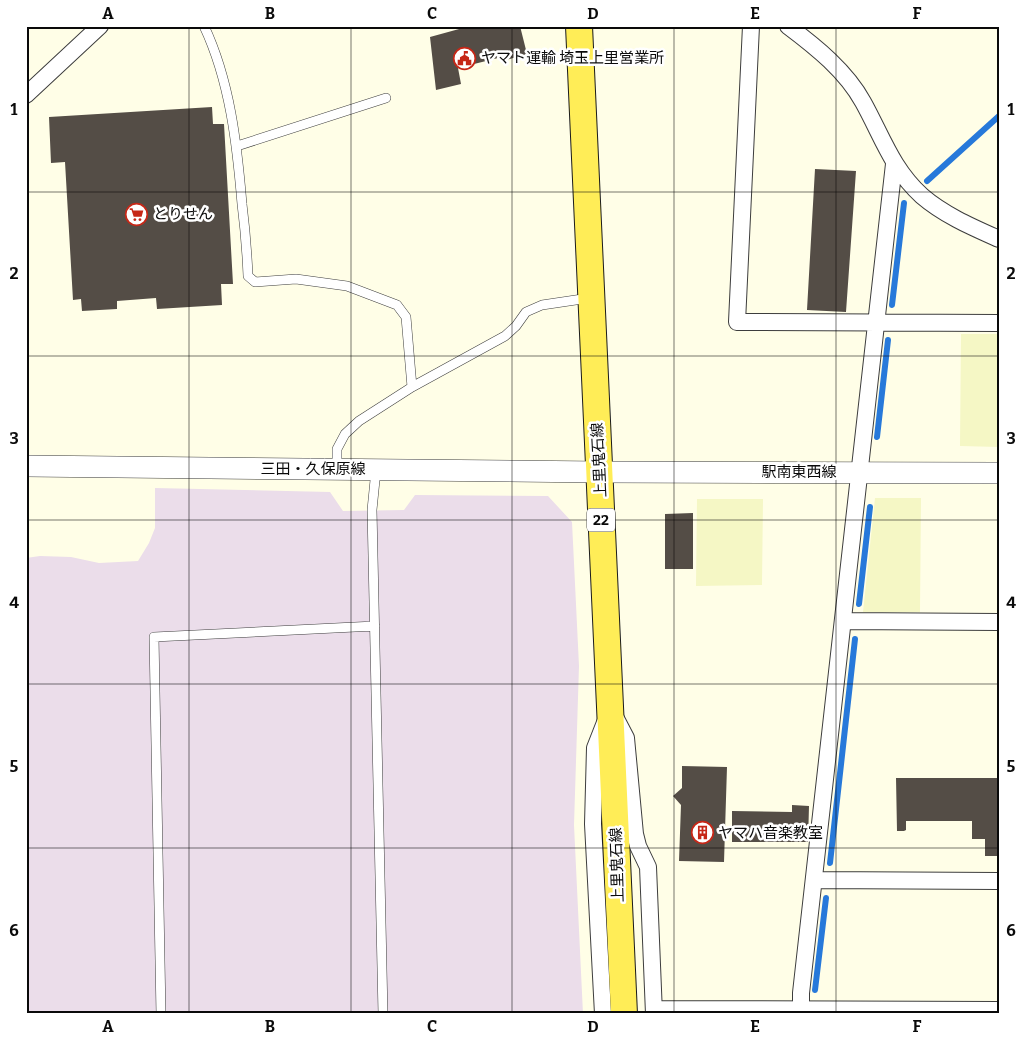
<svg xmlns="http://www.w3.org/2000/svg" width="1025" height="1040" viewBox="0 0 1025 1040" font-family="Bitter,'Noto Sans JP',serif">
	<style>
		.industrial { fill: #ebddea }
		.farmland { fill: #f5f7c5 }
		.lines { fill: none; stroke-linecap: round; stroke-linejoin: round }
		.stream { stroke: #2779da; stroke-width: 6 }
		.building { fill: #544d46 }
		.service-casing { stroke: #3d3d3d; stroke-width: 10 }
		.minor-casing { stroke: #3d3d3d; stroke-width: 18 }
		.tertiary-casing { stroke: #3d3d3d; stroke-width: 22 }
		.primary-casing { stroke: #1b1b1b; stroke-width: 28 }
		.service { stroke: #fff; stroke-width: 9 }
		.minor { stroke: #fff; stroke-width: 16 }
		.tertiary { stroke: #fff; stroke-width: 21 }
		.primary { stroke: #ffed57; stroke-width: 26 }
		.grid { fill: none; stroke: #0a0a0a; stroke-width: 1; stroke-opacity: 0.55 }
		.labels { text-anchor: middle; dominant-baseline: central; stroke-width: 5; stroke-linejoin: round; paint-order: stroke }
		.shield { fill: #fff; stroke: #545454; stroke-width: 1 }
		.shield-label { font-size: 14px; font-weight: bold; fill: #0a0a0a }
		.poi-label { font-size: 15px; fill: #0a0a0a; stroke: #fff; text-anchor: start }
		.street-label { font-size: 15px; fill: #0a0a0a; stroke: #fff }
		.neatline { fill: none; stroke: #0a0a0a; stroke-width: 2 }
		.grid-label { font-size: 16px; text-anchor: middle; font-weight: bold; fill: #0a0a0a }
	</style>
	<rect width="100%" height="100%" fill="#fffee7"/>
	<path class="industrial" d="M155,488L330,492L343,511L404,510L415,495L548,496L572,522L579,666L574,825L583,1014H26V558L40,556L71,557L99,563L138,561L149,543L155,528Z"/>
	<path class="farmland" d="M961,334H999V447L960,446Z
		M875,498H921L920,612H863Z
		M697,499H763L762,585L696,586Z"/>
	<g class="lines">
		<path class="stream" d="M927,181L999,116
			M892,305L904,203
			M877,437L888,340
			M859,604L870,507
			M830,863L855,639
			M815,990L826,898"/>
	</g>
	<path class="building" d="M470,26H520L527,54L506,60V56L458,68L461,84L436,90L430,37Z
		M212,107L213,124H224L233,284H221L222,305L157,309L156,298L117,301V309L82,311L81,299L73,300L65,162L51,163L49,117Z
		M815,169L856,171L846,312L807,310Z
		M693,513V569H665V514Z
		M682,766L727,767L724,862L679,861L681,805L673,796L682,788Z
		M896,778H999V856H985V839H972V821H906V830L904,831H897Z
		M792,805L809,806L808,842H732V811L792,812Z"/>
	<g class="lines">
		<defs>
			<path id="service" d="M204,26C230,81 237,144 242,204C245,228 247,252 248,276L255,282L296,279L347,286L397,305L406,317L412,387
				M237,146L386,98
				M337,469V449L345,434L359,421L412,387L505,336L516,326L526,312L542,305L589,298
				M376,470L372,510L383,1014
				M161,1014L154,637L375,626"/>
			<path id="minor" d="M751,26L737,322L999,323
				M788,26C816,47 846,71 863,102C882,136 892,169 922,196C944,215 972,227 999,239
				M26,95L100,26
				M843,621L999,622
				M614,715L626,738L635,834L638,846L648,867L654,1014
				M814,880L999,881
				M654,1009L999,1010
				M603,1014L593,824L595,748L606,720
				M801,1014V993L894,164"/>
			<path id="tertiary" d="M26,466L599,472L999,473"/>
			<path id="primary" d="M579,26L624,1014"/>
		</defs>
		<use href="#service" class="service-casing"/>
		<use href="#minor" class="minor-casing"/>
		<use href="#tertiary" class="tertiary-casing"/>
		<use href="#primary" class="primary-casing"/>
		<use href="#service" class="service"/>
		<use href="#minor" class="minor"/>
		<use href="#tertiary" class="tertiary"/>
		<use href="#primary" class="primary"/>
	</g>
	<path class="grid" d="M189,26V1014M351,26V1014M512,26V1014M674,26V1014M836,26V1014M26,192H999M26,356H999M26,520H999M26,684H999M26,848H999"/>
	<defs>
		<symbol id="civic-ring" viewBox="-11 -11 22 22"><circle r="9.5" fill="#fff" stroke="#c62717" stroke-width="1.5"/><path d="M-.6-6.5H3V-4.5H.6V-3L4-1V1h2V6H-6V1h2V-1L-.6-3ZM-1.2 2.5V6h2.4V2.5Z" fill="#c62717"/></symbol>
		<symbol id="supermarket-ring" viewBox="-11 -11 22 22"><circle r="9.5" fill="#fff" stroke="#c62717" stroke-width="1.5"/><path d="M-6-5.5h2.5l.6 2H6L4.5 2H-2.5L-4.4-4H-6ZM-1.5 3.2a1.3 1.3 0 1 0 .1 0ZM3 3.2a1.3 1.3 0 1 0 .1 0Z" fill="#c62717"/></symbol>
		<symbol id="building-ring" viewBox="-11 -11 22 22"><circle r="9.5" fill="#fff" stroke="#c62717" stroke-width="1.5"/><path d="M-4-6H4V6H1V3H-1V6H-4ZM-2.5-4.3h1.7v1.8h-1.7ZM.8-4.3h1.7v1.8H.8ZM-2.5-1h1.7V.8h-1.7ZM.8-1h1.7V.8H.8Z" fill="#c62717"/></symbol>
	</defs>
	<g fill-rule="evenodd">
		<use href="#civic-ring" x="452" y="46" width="25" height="25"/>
		<use href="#supermarket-ring" x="124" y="202" width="25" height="25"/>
		<use href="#building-ring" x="690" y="820" width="25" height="25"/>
	</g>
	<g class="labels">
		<rect class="shield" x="587" y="508.5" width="28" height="23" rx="4"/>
		<g class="shield-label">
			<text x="601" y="520">22</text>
		</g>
		<g class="poi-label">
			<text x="481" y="58">ヤマト運輸 埼玉上里営業所</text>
			<text x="153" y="214">とりせん</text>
			<text x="718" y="833">ヤマハ音楽教室</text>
		</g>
		<g class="street-label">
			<text transform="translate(599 460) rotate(-93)">上里鬼石線</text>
			<text x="313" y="469">三田・久保原線</text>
			<text x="799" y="472">駅南東西線</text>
			<text transform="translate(617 865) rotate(-92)">上里鬼石線</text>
		</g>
	</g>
	<rect width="1025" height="1040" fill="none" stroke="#ffffff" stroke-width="55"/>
	<rect x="28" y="28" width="970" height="984" class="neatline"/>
	<g class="grid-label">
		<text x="108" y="19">A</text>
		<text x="270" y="19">B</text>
		<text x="432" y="19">C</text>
		<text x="593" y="19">D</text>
		<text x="755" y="19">E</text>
		<text x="917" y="19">F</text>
		<text x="14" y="115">1</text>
		<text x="1011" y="115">1</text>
		<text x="14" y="279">2</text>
		<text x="1011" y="279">2</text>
		<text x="14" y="444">3</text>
		<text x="1011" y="444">3</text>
		<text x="14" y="608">4</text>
		<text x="1011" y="608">4</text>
		<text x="14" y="772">5</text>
		<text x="1011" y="772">5</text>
		<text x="14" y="936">6</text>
		<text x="1011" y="936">6</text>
		<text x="108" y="1032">A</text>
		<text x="270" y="1032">B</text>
		<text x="432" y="1032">C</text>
		<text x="593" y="1032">D</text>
		<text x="755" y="1032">E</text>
		<text x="917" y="1032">F</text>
	</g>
</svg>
